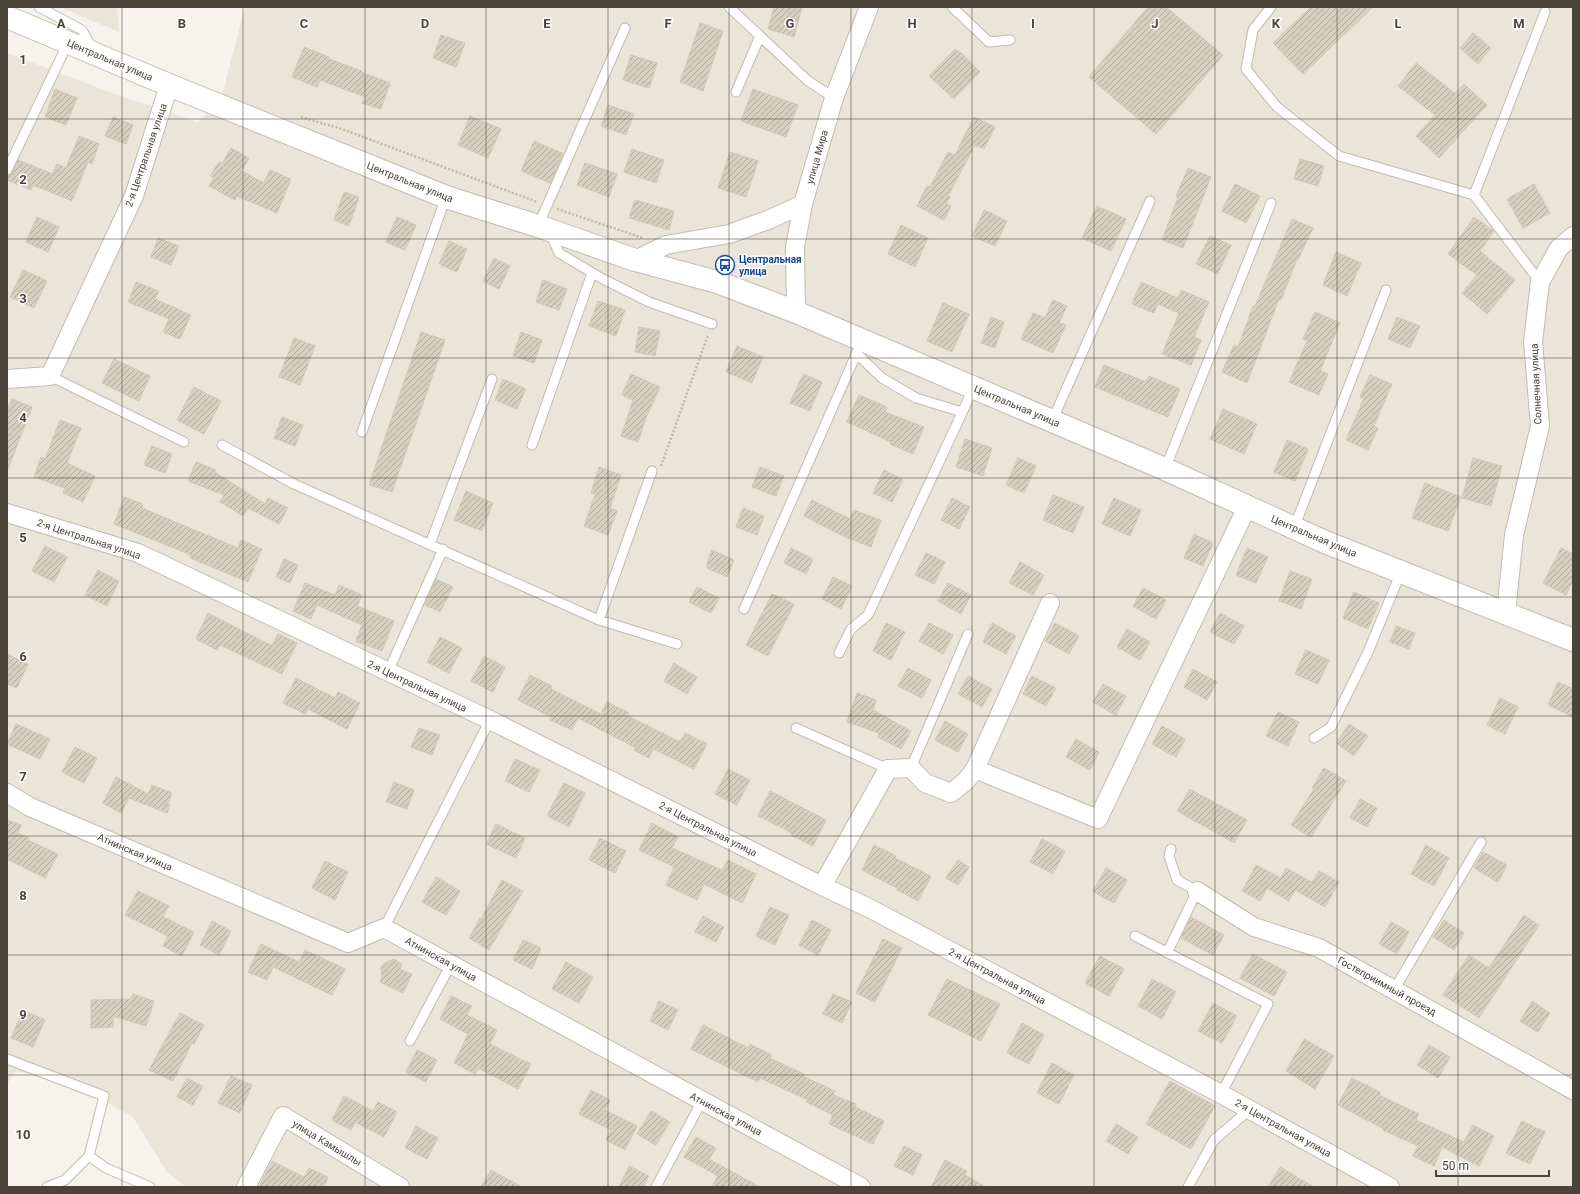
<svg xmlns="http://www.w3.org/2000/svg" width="1580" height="1194" viewBox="0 0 1580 1194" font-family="Roboto,sans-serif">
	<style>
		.residential { fill: #e9e5d9 }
		.building { fill: url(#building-hatch); stroke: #d2c8b3 }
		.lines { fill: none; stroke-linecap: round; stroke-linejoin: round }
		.service-casing { stroke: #c1bcad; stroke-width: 11 }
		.minor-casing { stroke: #c1bcad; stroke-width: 20 }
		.tertiary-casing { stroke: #c1bcad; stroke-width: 24 }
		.path { stroke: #c3b99f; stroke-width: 2.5; stroke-dasharray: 2 2; stroke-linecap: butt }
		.service { stroke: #fff; stroke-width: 9 }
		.minor { stroke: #fff; stroke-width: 18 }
		.tertiary { stroke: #fff; stroke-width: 22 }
		.grid { fill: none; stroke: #4a4439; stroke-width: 1; stroke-opacity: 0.55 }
		.labels { text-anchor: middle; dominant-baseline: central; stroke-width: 3; stroke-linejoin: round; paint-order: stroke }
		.street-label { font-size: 10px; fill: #4a4439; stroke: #fff }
		.transit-label { font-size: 10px; font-weight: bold; fill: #164399; stroke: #fff; text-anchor: start }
		.grid-label { font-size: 13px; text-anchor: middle; font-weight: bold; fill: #4a4439; stroke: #fff; stroke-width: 3; stroke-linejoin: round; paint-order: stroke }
	</style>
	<defs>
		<pattern id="building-hatch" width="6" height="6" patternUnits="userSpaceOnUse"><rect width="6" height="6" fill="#d7d0c0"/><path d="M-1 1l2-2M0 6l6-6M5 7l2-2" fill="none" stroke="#b0aa9d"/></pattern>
	</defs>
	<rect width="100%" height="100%" fill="#f5f3eb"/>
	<path class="residential" d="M60,7H117L119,32Z
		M245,7H1573V1187H186L167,1172L133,1117L78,1086L16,1071L7,1084V53L112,93L198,122L221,99Z"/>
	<path class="building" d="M774,7H802L794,37L768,29Z
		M1148,7H1166L1223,55L1156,134L1089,77Z
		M1311,7H1373L1303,74L1273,43Z
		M700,23L723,31L703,91L680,82Z
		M1473,33L1491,48L1478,64L1460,48Z
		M441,35L465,43L456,67L433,58Z
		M304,47L329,57V59L362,71L361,72L390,83L381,109L362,103L365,97L320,80L317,87L292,77Z
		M955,49L964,55L980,72L954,99L929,76Z
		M631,55L657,63L649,88L623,80Z
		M1416,63L1455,93L1464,84L1487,105L1439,158L1416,136L1435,115L1398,86Z
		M55,89L77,98L66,125L45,117Z
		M753,89L798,105L786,137L741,121Z
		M608,105L634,114L626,135L601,126Z
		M470,116L501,129L488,158L458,145Z
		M113,117L133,125L126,144L105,136Z
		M974,117L995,127L984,149L975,145L948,196L950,197L946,204L951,206L944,220L917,206L927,186L930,187L948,152L955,155Z
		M79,136L99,144L92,164L88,162L72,201L33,185L31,190L7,180V176L12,173L18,160L53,174L57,164L66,168Z
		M534,141L562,153V156L550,183L521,171Z
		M231,148L249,158L242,171L264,183L270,170L291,179L277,213L237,196L235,200L209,186L214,178L210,176L219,162L222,164Z
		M632,149L664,160L656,183L624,172Z
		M730,152L758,161L746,197L718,188Z
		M1300,159L1324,166L1318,186L1294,179Z
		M585,163L617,174L609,197L577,185Z
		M1188,168L1211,177L1183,248L1162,240L1178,197L1176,196Z
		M1235,184L1260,196L1246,223L1222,211Z
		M1534,184L1550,213L1523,228L1507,199Z
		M344,192L359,197L349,226L334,220Z
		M635,200L674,211L669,230L629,218Z
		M1097,206L1126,219L1111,251L1082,238Z
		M984,210L1007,221L995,246L972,236Z
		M37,217L59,227L48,252L26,242Z
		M397,217L416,225L405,250L386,242Z
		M1474,217L1494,231L1480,251L1515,280L1487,314L1462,293L1477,275L1448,254Z
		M1292,219L1313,228L1298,260L1297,259L1281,300L1279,299L1247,383L1222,372L1234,345L1238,347L1253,306H1255Z
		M901,225L928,238L915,267L888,254Z
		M1210,236L1231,245L1218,274L1196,264Z
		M158,238L179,246L171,265L151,257Z
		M449,241L467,249L457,272L439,264Z
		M1336,252L1361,263L1347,296L1323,285Z
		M494,258L510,266L499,289L483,281Z
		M23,270L47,281L34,308L10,297Z
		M543,280L567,289L559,310L536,302Z
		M136,282L159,291L155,299L191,315L180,339L163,332L169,319L128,302Z
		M1141,282L1178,298L1181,290L1209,302L1194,337L1201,340L1191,365L1162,354L1179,313L1158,304L1154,313L1132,304Z
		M1053,300L1067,306L1059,323L1066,325L1053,353L1021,339L1033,313L1045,318Z
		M598,301L625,310L616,336L589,326Z
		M943,303L969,314L952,352L927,341Z
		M1315,312L1340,323L1320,371L1328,374L1319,395L1289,382L1307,341L1303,339Z
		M991,317L1004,322L995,348L981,343Z
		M1397,317L1420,326L1410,348L1388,339Z
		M639,327L660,331L655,356L635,352Z
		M421,332L445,340L392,492L369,485Z
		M521,332L542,340L534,363L513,356Z
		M294,338L315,346L300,385L279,377Z
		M737,346L763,357L752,383L726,372Z
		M114,359L150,376L139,401L102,383Z
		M1104,365L1146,382L1149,376L1180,389L1168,417L1095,387Z
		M631,374L660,387L646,418L638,442L621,436L633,400L622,395Z
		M803,374L822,382L810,411L790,403Z
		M1370,375L1392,384L1374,426L1378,428L1368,450L1346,440L1364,398L1360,397Z
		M503,379L526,389L517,409L495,400Z
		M194,387L221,401L204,434L177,420Z
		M859,395L887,407L885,412L924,427L913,454L890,444L891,442L847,422Z
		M12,399L32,407L8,469L7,411Z
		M1223,409L1257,424L1244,454L1210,439Z
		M282,417L303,425L295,446L274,438Z
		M60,420L81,428L67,463L95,476L83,502L63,493L65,488L34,477L41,457L45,459Z
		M965,439L992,448L983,476L956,467Z
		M1287,440L1308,449L1295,481L1274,472Z
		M152,446L172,454L165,473L144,465Z
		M1018,458L1036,466L1024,493L1006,485Z
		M1473,458L1502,466L1491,506L1462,498Z
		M196,462L216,470L215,472L265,504L268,498L288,508L279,524L248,508L243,516L220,502L224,495L188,481Z
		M599,467L621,475L610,508L617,511L608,535L584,526L595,494L591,493Z
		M760,467L784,476L776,496L752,487Z
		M884,470L903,480L892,502L873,493Z
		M1425,483L1461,497L1448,531L1412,518Z
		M466,491L493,503L482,531L454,520Z
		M1053,495L1084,507L1073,533L1043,520Z
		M124,497L143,504L142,508L238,548L241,540L262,549L248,582L190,558L191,555L114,524Z
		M952,498L970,507L959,529L941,520Z
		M1114,498L1141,510L1130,536L1102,524Z
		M812,500L850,519L854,510L881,520L871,547L843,536L804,516Z
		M743,508L764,516L757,535L736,527Z
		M1194,534L1213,543L1203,566L1184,558Z
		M45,546L67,557L54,582L32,571Z
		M791,548L813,559L806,574L784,563Z
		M1247,548L1268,557L1256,583L1236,575Z
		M1561,548L1573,554V580L1566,595L1543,583Z
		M712,550L734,560L727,577L707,568V563Z
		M926,553L945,562L934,584L915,575Z
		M284,559L298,565L290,583L276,577Z
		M1020,562L1044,575L1033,595L1009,583Z
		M98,570L119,581L107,606L85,595Z
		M1290,571L1312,579L1301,609L1279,601Z
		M833,577L852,586L841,609L822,599Z
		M436,579L453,587L440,612L425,605Z
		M305,583L335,595L339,585L362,595L357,606L394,621L382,651L356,641L362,625L317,605L311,619L293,611Z
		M948,583L971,595L961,614L938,601Z
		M697,587L719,598L711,613L689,602Z
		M1143,588L1166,600L1156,619L1133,606Z
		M1354,592L1379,603L1368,629L1343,618Z
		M772,594L794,604L768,656L746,645Z
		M208,613L272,646L278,634L297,643L282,674L220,645L217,650L196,639Z
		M1220,613L1244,626L1234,644L1210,632Z
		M886,623L905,632L891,660L873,651Z
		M929,623L953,635L943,654L919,641Z
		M992,623L1016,636L1006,654L983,642Z
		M1055,623L1079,636L1069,654L1045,641Z
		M1396,626L1415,633L1409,649L1390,642Z
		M1127,629L1150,642L1140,660L1117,647Z
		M440,637L462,648L449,673L427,662Z
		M1306,650L1329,660L1318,684L1295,674Z
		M7,654L28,664L17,688L7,684Z
		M484,656L505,667L493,692L471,681Z
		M674,663L697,677L687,694L664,681Z
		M908,668L931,680L922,698L898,686Z
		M1193,669L1217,682L1207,700L1184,687Z
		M530,675L552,686L551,689L601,714L607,702L629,713L628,716L680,742L685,733L707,744L694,769L653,749L649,758L634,750L636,748L578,718L572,730L550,720L551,717L518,700Z
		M968,676L992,689L982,707L958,694Z
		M1032,676L1056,688L1046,706L1023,694Z
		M296,678L335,698L338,692L360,703L347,729L308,709L305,714L283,703Z
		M1558,682L1573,689V717L1548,705Z
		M1103,684L1126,696L1116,715L1093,702Z
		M857,693L876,700L873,710L911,731L901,749L878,737L879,733L847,722Z
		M1500,698L1518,707L1505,734L1487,725Z
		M1278,712L1299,722L1288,746L1266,736Z
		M945,721L968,734L958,752L935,740Z
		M16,724L50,739L40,759L7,744Z
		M1349,724L1368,736L1354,756L1336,743Z
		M1162,726L1185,739L1176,757L1152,744Z
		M419,728L440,735L432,755L411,747Z
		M1076,739L1099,752L1090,770L1066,757Z
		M75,747L97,758L84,783L62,772Z
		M515,759L540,770L529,792L505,781Z
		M1324,768L1346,781L1311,837L1291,825L1314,789L1312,788Z
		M728,769L750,780L737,805L715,794Z
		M116,777L148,794L152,785L172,793L168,804L170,805L167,813L129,798L121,813L103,803Z
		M394,782L414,790L407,809L386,802Z
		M564,783L585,793L569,827L547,816Z
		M1190,789L1247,820L1234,843L1177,811Z
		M770,791L826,820L813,846L791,835L792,833L758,816Z
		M1360,799L1377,808L1367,827L1350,818Z
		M7,820L21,825L18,833L29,838L28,840L58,854L45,878L7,859Z
		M652,823L678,837L672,848L722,870L728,860L756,874L742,903L704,884L697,900L666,885L674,867L639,850Z
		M496,824L525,838L516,858L486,844Z
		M600,838L626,851L615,873L589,860Z
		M1042,839L1065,851L1053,874L1030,862Z
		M874,845L896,856L895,858L931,876L918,901L897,890V888L862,870Z
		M1426,845L1449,858L1434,886L1411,874Z
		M1483,852L1507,865L1498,882L1474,868Z
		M958,860L969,867L958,885L946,878Z
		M325,861L348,872L335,900L312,888Z
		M1256,865L1281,878L1286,868L1312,882L1319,871L1339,882L1325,907L1295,890L1289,901L1267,888L1260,901L1242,891Z
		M1106,868L1127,880L1114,903L1093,892Z
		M436,877L460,891L446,915L422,902Z
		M502,880L523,891L489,950L469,938L480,918L481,919Z
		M138,891L169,906L163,917L194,932L182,956L163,946L168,936L125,915Z
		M770,907L789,915L775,945L756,936Z
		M1524,915L1539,925L1479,1018L1443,995L1469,955L1489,968Z
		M703,916L724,927L716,942L695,932Z
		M1191,917L1224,935L1213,955L1181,938Z
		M812,920L831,930L818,955L799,945Z
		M1444,920L1464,933L1454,950L1433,937Z
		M212,921L231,931L219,955L200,945Z
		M1391,922L1409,932L1397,954L1379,944Z
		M883,939L902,948L875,1002L856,993Z
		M523,940L541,948L532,969L513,960Z
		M261,944L299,962L305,950L345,969L332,995L273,967L267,980L248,972Z
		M1253,954L1287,972L1274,996L1240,978Z
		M1100,956L1124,969L1109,996L1085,983Z
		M394,959L402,964L400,969L412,974L403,993L380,982L382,977L381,968L383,964Z
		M566,962L593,977L579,1003L552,989Z
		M947,979L1000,1004L981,1041L928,1015Z
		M1152,979L1176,992L1162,1019L1138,1006Z
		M133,994L154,1001L146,1026L113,1016V1027L91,1028V1000L131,999Z
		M833,994L852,1002L842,1023L823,1014Z
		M451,996L472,1006L467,1015L497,1030L490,1044L531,1064L518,1089L478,1068L475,1074L454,1063L468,1034L440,1019Z
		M659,1001L678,1010L668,1030L650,1021Z
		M1532,1001L1550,1013L1538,1032L1520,1021Z
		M1213,1003L1237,1016L1222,1043L1198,1031Z
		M23,1010L45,1020L33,1047L11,1038Z
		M180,1013L204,1025L194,1044L192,1043L173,1081L149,1070Z
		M1022,1023L1044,1035L1029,1064L1007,1053Z
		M703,1025L748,1048L750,1044L772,1055L770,1058L804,1074L803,1076L835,1091L833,1095L856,1104L855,1107L884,1121L873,1144L829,1124L833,1115L806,1102L808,1100L760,1078L758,1082L691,1049Z
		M1304,1039L1334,1056L1315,1089L1286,1071Z
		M1429,1045L1450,1057L1438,1078L1417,1065Z
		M417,1050L437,1060L426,1082L406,1072Z
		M1052,1063L1074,1075L1059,1104L1037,1093Z
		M231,1076L252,1085L240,1113L218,1103Z
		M187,1078L203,1086L193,1105L177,1097Z
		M1352,1078L1380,1092L1379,1095L1419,1114L1416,1120L1464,1142L1473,1125L1494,1136L1479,1166L1442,1147L1434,1166L1413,1156L1418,1146L1383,1130L1384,1129L1338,1105Z
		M1170,1081L1215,1106L1191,1149L1146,1124Z
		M591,1090L610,1100L605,1110L637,1126L625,1150L606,1140L611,1130L579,1114Z
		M344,1096L373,1111L378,1102L397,1112L384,1137L355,1122L351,1130L332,1120Z
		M651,1111L670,1122L656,1145L637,1134Z
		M1522,1121L1545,1132L1530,1164L1506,1153Z
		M1116,1124L1138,1137L1128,1154L1106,1141Z
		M416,1126L438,1138L427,1159L405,1148Z
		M696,1137L716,1148L709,1159L760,1187H712L718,1176L684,1157Z
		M904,1146L922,1155L913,1175L894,1166Z
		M945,1160L967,1171L965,1175L986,1187H931Z
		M272,1161L304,1177L309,1168L328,1177L324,1187H259Z
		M629,1166L649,1176L643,1187H619Z
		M1280,1167L1314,1187H1268Z
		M491,1170L522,1187H481Z"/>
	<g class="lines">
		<defs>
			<path id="service" d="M39,7L82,30L92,48
				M729,7L807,80L834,98
				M952,7L989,42L1010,40
				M1271,7L1253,30L1246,69L1277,107L1339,156L1474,195L1540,282
				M736,92L760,36
				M7,170L68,43
				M1474,195L1545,12
				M538,226L625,28
				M550,233L559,253L601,278L649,302L712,324
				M856,353L882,378L916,398L962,412
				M50,376L184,442
				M1052,421L1150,201
				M362,432L446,197
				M222,445L294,484L599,620L677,644
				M532,445L592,273
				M1165,469L1271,203
				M1294,528L1386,290
				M430,544L492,379
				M744,609L862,341
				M599,620L652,471
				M839,653L851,629L868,615L974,387
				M388,672L443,549
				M796,728L888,769
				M1314,738L1331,727L1368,652L1401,572
				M911,768L968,634
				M384,928L490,720
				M1135,936L1268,1004L1221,1094
				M1167,953L1197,891L1177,880L1169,856L1171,849
				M1394,990L1481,842
				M410,1041L451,964
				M7,1059L104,1096L89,1156L106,1168L150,1187
				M47,1187L65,1180L89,1156
				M656,1187L702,1101
				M1188,1187L1214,1140L1249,1110"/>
			<path id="minor" d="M635,260L666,245L729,234L768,220L803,204
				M796,312L795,247L803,204L834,98L869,7
				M7,379L50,376L134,196L169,85
				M7,513L138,553L490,720L822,886L869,908L1221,1094L1390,1187
				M1050,603L975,769L1098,819L1247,507
				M1506,613L1514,535L1540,426L1533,342L1540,282L1559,248L1573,236
				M7,793L30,807L348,943L384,928L861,1187
				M822,886L888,769L911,768L925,783L951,793L966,781L975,769
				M1197,891L1254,927L1319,948L1573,1090
				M246,1187L283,1116L400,1187"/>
			<path id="tertiary" d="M7,17L169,85L446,197L538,226L635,260L717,282L796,312L1165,469L1325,542L1573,640"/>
		</defs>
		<use href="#service" class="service-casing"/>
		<use href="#minor" class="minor-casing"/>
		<use href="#tertiary" class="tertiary-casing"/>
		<path class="path" d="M301,117L342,129L537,202
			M557,209L643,238
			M661,466L708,335"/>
		<use href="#service" class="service"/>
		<use href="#minor" class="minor"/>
		<use href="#tertiary" class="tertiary"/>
	</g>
	<path class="grid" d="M122,7V1187M243,7V1187M365,7V1187M486,7V1187M608,7V1187M729,7V1187M851,7V1187M972,7V1187M1094,7V1187M1215,7V1187M1337,7V1187M1458,7V1187M7,119H1573M7,239H1573M7,358H1573M7,478H1573M7,597H1573M7,716H1573M7,836H1573M7,955H1573M7,1075H1573"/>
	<defs>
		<symbol id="bus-ring" viewBox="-11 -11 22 22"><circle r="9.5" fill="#fff" stroke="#1a4fb4" stroke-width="1.5"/><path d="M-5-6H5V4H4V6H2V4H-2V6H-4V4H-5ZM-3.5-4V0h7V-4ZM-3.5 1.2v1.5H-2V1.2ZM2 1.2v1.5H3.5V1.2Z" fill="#1a4fb4"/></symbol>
	</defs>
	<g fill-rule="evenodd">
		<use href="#bus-ring" x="714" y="254" width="22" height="22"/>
	</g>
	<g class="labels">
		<g class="street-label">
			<text transform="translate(110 60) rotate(23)">Центральная улица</text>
			<text transform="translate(146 155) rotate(-71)">2-я Центральная улица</text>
			<text transform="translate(817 157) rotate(-74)">улица Мира</text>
			<text transform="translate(410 182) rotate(22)">Центральная улица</text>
			<text transform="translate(1536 384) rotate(-93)">Солнечная улица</text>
			<text transform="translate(1017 406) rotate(23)">Центральная улица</text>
			<text transform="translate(1314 536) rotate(23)">Центральная улица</text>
			<text transform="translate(89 539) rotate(18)">2-я Центральная улица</text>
			<text transform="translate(417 686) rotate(25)">2-я Центральная улица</text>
			<text transform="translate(708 829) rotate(27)">2-я Центральная улица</text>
			<text transform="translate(135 852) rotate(23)">Атнинская улица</text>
			<text transform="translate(441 959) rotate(29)">Атнинская улица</text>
			<text transform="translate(997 976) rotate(28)">2-я Центральная улица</text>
			<text transform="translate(1387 986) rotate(29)">Гостеприимный проезд</text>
			<text transform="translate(726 1114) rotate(28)">Атнинская улица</text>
			<text transform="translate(1283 1128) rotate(29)">2-я Центральная улица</text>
			<text transform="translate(327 1143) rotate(31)">улица Камышлы</text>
		</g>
		<g class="transit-label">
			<text x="739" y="259">Центральная<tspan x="739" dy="12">улица</tspan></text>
		</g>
	</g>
	<g class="grid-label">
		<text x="61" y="28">A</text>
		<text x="182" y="28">B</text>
		<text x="304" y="28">C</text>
		<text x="425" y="28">D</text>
		<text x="547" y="28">E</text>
		<text x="668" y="28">F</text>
		<text x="790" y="28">G</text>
		<text x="912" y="28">H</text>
		<text x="1033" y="28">I</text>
		<text x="1155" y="28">J</text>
		<text x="1276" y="28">K</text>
		<text x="1398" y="28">L</text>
		<text x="1519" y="28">M</text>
		<text x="23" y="64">1</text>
		<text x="23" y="184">2</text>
		<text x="23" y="303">3</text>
		<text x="23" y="422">4</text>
		<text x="23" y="542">5</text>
		<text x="23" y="661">6</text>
		<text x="23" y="781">7</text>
		<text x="23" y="900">8</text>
		<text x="23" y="1019">9</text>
		<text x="23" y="1139">10</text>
	</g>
	<rect width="1580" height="1194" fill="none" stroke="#4a4439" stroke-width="16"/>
	<path d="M1436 1170v6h113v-6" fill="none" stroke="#4a4439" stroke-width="2"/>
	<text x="1442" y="1170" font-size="12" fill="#4a4439" stroke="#ffffff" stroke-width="3" paint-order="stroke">50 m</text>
</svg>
